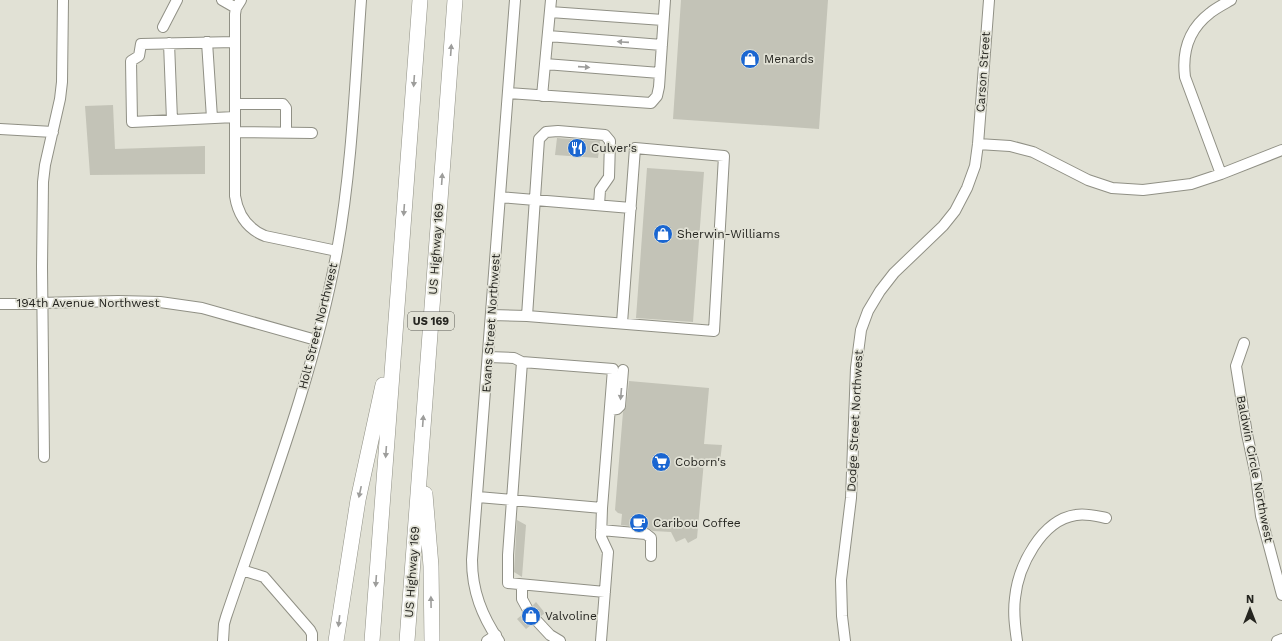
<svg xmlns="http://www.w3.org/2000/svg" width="1282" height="641" viewBox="0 0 1282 641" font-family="'Work Sans',sans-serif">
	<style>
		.building { fill: #c3c3b7 }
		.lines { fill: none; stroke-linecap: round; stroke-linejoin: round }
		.minor-casing { stroke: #909085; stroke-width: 12 }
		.highway-casing { stroke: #909085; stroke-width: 16 }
		.minor { stroke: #fff; stroke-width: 10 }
		.highway { stroke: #fff; stroke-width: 15 }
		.oneway { fill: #9d9d9b }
		.labels { text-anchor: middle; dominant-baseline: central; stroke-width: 3.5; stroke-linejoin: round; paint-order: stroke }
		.shield { fill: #e1e1d5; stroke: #5d5d56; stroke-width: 1 }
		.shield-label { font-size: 11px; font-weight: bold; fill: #252520 }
		.poi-label { font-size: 12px; fill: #252520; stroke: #e1e1d5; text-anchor: start }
		.street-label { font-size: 12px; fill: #252520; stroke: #e1e1d5 }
	</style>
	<rect width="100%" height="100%" fill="#e1e1d5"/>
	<path class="building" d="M681,0H828L819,129L673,119Z
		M113,105L115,149L205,146V174L90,175L85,106Z
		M557,138L600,141L598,158L555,155Z
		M647,168L704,172L693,322L636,318Z
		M629,381L709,388L704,444L722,445L720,462L704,461L697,538L688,543L685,538L676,542L671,532L653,531L647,528L621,525L622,514L618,513L615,510L623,412L626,407Z
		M517,520L526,525L522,577L514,572Z
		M536,602L545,613L541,616L538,614L532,615L534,611L533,605Z
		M523,614L527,616H531L530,621L531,625L526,629L517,619Z"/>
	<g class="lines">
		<defs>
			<path id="minor" d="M222,0L236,8
				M241,0L236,8L235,14V196C238,215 248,229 265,236L337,251
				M550,12L663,20
				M163,27L177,0
				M548,36L662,45
				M207,42L212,118
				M169,43L172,120
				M545,64L660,73
				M508,93L651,103L657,96L659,87L665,0
				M542,96L551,0
				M235,104H283L286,108V133
				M235,117L132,122L131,61L139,56L141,44L235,42
				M0,129L53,132
				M235,132L312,133
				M978,144L1010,146L1033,152L1088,180L1112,188L1143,190L1191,184L1221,174L1282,150
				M1221,174L1185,77C1182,52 1189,29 1210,13C1216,8 1224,4 1231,0
				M500,197L631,208
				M0,304L118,301L160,302L202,308L316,340
				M491,315L527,316L714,331L724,156L635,148L622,323
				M527,316L539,139L546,132L558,131L605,135L610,141L609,177L600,190L599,205
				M1244,343L1236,366L1247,434L1256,476L1261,516L1282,595
				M488,357L514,358L522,362L613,369L602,508L601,537L608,552L601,641
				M522,362L508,555V583L605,592
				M610,410L617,409L620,406L623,370
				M44,457L42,267L43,182L45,165L60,99L62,82L63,0
				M478,497L602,508
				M601,530L646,534L651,538V556
				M242,570L264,577L310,630L312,634V641
				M522,585V599L528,610
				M536,620L550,635L560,641
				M223,641L224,624L226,617C267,496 314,376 337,251C352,168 355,83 361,0
				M487,641L496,635
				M499,641C482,616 472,591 472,560L515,0
				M845,641L842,616L841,580L851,498L856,368L861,330L868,311L880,291L894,273L943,226L955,211L967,188L975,166L978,144L989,0
				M1017,641C1015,627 1013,613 1015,598C1018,567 1041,520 1076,515C1086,513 1096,516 1106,518
				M1277,641L1282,639"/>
			<path id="highway" d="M425,494L431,566L432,641
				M336,641L358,500L383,385
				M372,641L420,0
				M407,641L455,0"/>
		</defs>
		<use href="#minor" class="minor-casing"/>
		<use href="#highway" class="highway-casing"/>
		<use href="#minor" class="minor"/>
		<use href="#highway" class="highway"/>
	</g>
	<defs><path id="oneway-solid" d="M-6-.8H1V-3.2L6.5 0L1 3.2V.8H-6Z"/></defs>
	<g class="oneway">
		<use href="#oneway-solid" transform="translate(623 42) rotate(-176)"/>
		<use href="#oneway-solid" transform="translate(451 50) rotate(-86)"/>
		<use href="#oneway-solid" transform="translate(584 67) rotate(4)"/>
		<use href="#oneway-solid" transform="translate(414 81) rotate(94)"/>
		<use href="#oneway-solid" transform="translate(442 179) rotate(-86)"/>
		<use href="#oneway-solid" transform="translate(404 210) rotate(94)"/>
		<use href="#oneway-solid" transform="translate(621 394) rotate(95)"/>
		<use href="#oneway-solid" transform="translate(423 421) rotate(-86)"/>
		<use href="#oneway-solid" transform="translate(386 452) rotate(94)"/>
		<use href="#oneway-solid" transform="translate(360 492) rotate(102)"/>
		<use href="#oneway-solid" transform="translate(376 581) rotate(94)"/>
		<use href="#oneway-solid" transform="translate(431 602) rotate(-91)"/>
		<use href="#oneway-solid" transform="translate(339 621) rotate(97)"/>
	</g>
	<defs>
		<symbol id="shop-disc" viewBox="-11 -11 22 22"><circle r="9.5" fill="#1a66d1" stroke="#e1e1d5"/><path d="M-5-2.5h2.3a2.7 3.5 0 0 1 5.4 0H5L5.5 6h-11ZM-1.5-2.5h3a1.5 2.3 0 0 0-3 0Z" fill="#fff"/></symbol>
		<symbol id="restaurant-disc" viewBox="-11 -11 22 22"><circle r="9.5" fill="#1a66d1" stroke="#e1e1d5"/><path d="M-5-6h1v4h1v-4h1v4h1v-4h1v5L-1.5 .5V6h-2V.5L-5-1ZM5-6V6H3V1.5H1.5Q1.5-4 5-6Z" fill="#fff"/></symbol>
		<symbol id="supermarket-disc" viewBox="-11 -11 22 22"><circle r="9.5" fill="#1a66d1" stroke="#e1e1d5"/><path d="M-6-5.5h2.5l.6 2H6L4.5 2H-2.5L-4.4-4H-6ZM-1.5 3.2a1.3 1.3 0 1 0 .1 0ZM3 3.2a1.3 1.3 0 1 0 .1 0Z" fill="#fff"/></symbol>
		<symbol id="cafe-disc" viewBox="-11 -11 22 22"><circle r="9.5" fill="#1a66d1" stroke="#e1e1d5"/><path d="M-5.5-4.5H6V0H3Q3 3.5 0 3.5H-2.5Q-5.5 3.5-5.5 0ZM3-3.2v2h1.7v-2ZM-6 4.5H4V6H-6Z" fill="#fff"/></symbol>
	</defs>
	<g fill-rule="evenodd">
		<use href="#shop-disc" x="739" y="48" width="22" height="22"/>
		<use href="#restaurant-disc" x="566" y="137" width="22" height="22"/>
		<use href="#shop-disc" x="652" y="223" width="22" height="22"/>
		<use href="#supermarket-disc" x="650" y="451" width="22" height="22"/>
		<use href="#cafe-disc" x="628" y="512" width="22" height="22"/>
		<use href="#shop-disc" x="520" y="605" width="22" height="22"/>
	</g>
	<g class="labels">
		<rect class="shield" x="408" y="312" width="46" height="18" rx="3"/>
		<g class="shield-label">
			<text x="431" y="321">US 169</text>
		</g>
		<g class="poi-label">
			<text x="764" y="59">Menards</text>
			<text x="591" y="148">Culver's</text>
			<text x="677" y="234">Sherwin-Williams</text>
			<text x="675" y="462">Coborn's</text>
			<text x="653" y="523">Caribou Coffee</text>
			<text x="545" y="616">Valvoline</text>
		</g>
		<g class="street-label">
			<text transform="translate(983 72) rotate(-86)">Carson Street</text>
			<text transform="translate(436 249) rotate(-86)">US Highway 169</text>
			<text x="88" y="303">194th Avenue Northwest</text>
			<text transform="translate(491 323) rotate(-86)">Evans Street Northwest</text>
			<text transform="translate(318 326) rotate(-76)">Holt Street Northwest</text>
			<text transform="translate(855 421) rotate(-87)">Dodge Street Northwest</text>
			<text transform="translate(1255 469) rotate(79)">Baldwin Circle Northwest</text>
			<text transform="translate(412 572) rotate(-86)">US Highway 169</text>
		</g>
	</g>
	<g transform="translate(1250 609)" stroke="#e1e1d5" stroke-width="3" paint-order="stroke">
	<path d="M0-3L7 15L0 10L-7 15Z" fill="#252520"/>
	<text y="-6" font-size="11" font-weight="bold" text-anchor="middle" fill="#252520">N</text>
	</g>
</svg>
